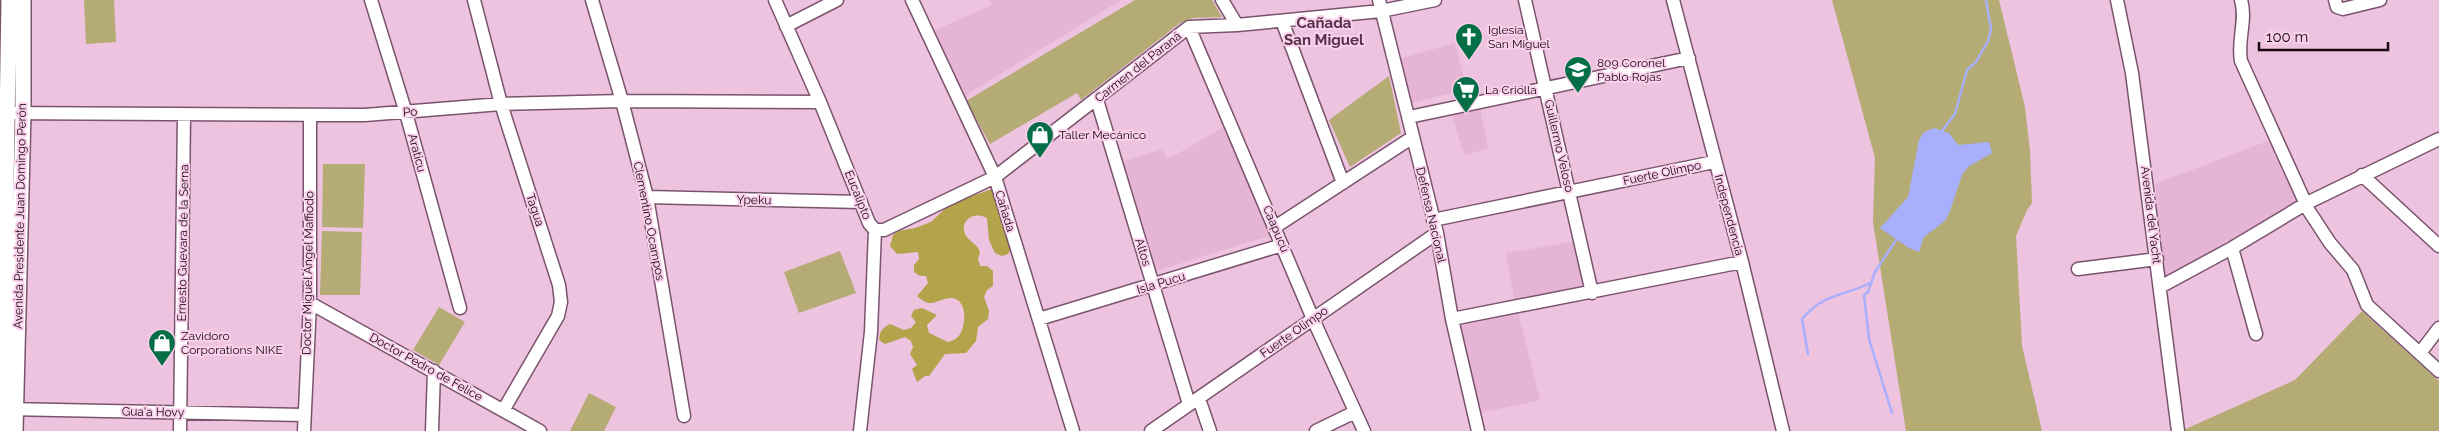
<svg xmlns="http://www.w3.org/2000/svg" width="2439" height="431" viewBox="0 0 2439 431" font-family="Raleway,sans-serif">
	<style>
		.built { fill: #e6b5d5 }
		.green { fill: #b4ab75 }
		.forest { fill: #b3a34b }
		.water { fill: #a8affd }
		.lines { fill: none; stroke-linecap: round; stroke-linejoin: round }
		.stream { stroke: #a8affd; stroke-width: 2.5 }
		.minor-casing { stroke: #79546c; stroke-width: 15 }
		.major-casing { stroke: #79546c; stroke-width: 18 }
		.minor { stroke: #fff; stroke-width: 12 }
		.major { stroke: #fff; stroke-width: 15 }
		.labels { text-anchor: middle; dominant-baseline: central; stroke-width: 4; stroke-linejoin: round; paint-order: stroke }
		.poi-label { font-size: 12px; fill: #160811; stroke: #fbd0ec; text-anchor: start }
		.street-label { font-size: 12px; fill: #160811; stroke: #fbd0ec }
		.quarter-label { font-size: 15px; font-weight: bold; fill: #54324a; stroke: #fbd0ec }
	</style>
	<rect width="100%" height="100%" fill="#edc3df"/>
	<path class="built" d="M990,0H1121L963,97L933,31L992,5Z
		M1455,43L1467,89L1412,103L1399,59Z
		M1479,102L1488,149L1464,155L1450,108Z
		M1227,125L1269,227V236L1156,271L1122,162L1162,149L1167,158L1172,157Z
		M2273,139L2299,204L2167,276L2164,272L2155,184Z
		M1578,241L1588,287L1515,304L1506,253Z
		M1517,308L1540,400L1476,414L1456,322Z"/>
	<path class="green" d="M84,0H114L116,42L86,44Z
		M1135,0H1212L1222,17L1193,18L1180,23L1081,100L1077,93L990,144L966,101Z
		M1832,0H1999L2025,107L2030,151L2032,203L2027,210L2016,236L2022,346L2042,431H1906L1873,222L1875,158Z
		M1389,76L1401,133L1350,167L1329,120Z
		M323,164H365L363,228L322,227Z
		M322,231L362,232L360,295H320Z
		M840,251L856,293L799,313L784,272Z
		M439,307L465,322L439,365L413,350Z
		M2362,311L2439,381V431H2181L2295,380Z
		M589,393L616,407L604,431H570Z"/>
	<path class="forest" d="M992,189L1011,248L1008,254L1002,256L995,253L989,240L987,218C976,211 959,219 965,234C969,242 977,243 980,252L978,259L980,266H987L993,271V286L987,290L984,297L989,311L988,319L978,327L976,341L966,353L945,354L929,376H925L917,382L912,369L917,365L910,354L913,347L911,341L905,337L885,344L879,340C880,331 882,328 890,324L904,330L911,328L916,322L911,316L914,310L922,308L937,315L927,325L929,333L948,342C955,340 959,338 962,330C966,320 966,298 951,298C936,299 932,310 917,296L928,283L926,276H920L914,272V265L919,259L918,252L897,254L890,246L893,235L899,231L915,228L931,222L950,204Z"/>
	<path class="water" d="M1934,128L1949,133L1958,145L1989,142L1992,153L1968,167L1962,175L1949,214L1945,221L1924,237L1919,252L1909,248L1880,228L1908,197L1919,140L1923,133Z"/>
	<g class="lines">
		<path class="stream" d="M1941,132L1955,114L1967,70L1976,62L1988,41L1991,29L1986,0
			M1808,354L1802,319C1825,292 1843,297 1870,283
			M1892,413L1869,339L1864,295L1868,292L1875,272L1898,237"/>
		<defs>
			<path id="minor" d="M371,0L406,113L460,308
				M474,0L501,104L559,285L561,302L558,316L504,409
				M592,0L622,101L647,197L684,416
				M775,0L820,102L869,223L875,230L871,332L860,431
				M912,0L995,177L1073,431
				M1222,0L1237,25
				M1379,0L1437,233L1452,319L1478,431
				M1525,0L1592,293
				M1673,0L1742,262L1783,431
				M2117,0L2132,73L2178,431
				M2241,0C2247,20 2237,41 2241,61L2309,211L2330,243L2353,270L2367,305L2439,371
				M2335,0L2337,7L2343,9L2380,0
				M1282,21L1343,183
				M786,26L837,0
				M1189,27L1313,319L1364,431
				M1097,100L1189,404
				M0,113L365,115L501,104L622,101L820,102
				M1409,117L1689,58
				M2362,175L2439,246
				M647,197L861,202
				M1433,220L1714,162
				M1275,227L1413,137
				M875,230H884L995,177L1189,27L1237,25L1381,11L1435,0
				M2232,248L2256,334
				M2078,269L2157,259
				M2160,287L2232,248L2307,203L2439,139
				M310,303L540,431
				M1039,319L1282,245
				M1452,319L1742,262
				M2420,353L2439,328
				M1199,399L1210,431
				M7,409L304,415
				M180,431L184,115
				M304,431L310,303V116
				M432,431L434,371
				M1151,431L1437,233
				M1316,431L1355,412"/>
			<path id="major" d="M2,431L9,0
				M15,431L23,112V0"/>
		</defs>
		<use href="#minor" class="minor-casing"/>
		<use href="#major" class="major-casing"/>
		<use href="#minor" class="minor"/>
		<use href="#major" class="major"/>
	</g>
	<defs>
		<symbol id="church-pin" viewBox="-11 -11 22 30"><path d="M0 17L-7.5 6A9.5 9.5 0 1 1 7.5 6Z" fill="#046f47" stroke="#fbd0ec"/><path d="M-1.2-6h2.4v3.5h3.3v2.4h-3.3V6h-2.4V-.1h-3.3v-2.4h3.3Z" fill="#fff"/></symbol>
		<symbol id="school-pin" viewBox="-11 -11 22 30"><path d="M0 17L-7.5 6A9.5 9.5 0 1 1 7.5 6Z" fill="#046f47" stroke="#fbd0ec"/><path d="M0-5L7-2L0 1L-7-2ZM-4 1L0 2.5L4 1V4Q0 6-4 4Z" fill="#fff"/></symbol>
		<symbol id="supermarket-pin" viewBox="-11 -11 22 30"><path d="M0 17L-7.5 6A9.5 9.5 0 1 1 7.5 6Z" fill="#046f47" stroke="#fbd0ec"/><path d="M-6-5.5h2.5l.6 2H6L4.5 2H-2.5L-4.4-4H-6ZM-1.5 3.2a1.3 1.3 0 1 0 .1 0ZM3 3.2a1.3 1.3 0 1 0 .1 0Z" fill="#fff"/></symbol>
		<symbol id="shop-pin" viewBox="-11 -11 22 30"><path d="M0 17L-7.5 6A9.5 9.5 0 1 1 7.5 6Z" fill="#046f47" stroke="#fbd0ec"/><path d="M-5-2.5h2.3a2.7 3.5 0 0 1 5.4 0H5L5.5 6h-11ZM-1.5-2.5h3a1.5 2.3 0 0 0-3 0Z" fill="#fff"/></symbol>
	</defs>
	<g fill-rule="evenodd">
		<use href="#church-pin" x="1453" y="21" width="32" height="43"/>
		<use href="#school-pin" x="1562" y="54" width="32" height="43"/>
		<use href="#supermarket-pin" x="1450" y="74" width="32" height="43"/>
		<use href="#shop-pin" x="1024" y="119" width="32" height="43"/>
		<use href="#shop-pin" x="146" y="327" width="32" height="43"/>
	</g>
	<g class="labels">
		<g class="poi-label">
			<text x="1488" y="30">Iglesia<tspan x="1488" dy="14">San Miguel</tspan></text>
			<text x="1597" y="63">809 Coronel<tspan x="1597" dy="14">Pablo Rojas</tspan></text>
			<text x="1485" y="90">La Criolla</text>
			<text x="1059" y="135">Taller Mecánico</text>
			<text x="181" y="336">Zavidoro<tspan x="181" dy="14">Corporations NIKE</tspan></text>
		</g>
		<g class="street-label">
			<text transform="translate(1138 67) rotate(-38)">Carmen del Paraná</text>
			<text transform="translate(410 112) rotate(-5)">Po</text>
			<text transform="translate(1559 146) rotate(77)">Guillermo Veloso</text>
			<text transform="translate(417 153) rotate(75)">Araticu</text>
			<text transform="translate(1662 173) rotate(-12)">Fuerte Olimpo</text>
			<text transform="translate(858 195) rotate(68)">Eucalipto</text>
			<text transform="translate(754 200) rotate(1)">Ypeku</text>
			<text transform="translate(535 210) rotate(72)">Tagua</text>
			<text transform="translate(1005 211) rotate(73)">Cañada</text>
			<text transform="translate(1431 215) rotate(77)">Defensa Nacional</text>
			<text transform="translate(1729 215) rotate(75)">Independencia</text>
			<text transform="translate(2151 215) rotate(83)">Avenida del Yacht</text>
			<text transform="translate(20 216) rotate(-89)">Avenida Presidente Juan Domingo Perón</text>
			<text transform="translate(649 221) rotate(79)">Clementino Ocampos</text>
			<text transform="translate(1276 229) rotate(67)">Caapucú</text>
			<text transform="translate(183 243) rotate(-89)">Ernesto Guevara de la Serna</text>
			<text transform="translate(1143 252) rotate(73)">Altos</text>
			<text transform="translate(308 273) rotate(-89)">Doctor Miguel Ángel Maffiodo</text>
			<text transform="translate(1161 283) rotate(-17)">Isla Pucu</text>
			<text transform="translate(1294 332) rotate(-35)">Fuerte Olimpo</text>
			<text transform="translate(426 367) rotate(29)">Doctor Pedro de Felice</text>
			<text transform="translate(153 412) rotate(1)">Gua'a Hovy</text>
		</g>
		<g class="quarter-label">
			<text x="1324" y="23">Cañada<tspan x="1324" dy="17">San Miguel</tspan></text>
		</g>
	</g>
	<path d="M2259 42v8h129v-8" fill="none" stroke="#160811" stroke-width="2.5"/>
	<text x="2266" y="42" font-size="15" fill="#160811" stroke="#fbd0ec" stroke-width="4" paint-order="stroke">100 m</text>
</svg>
